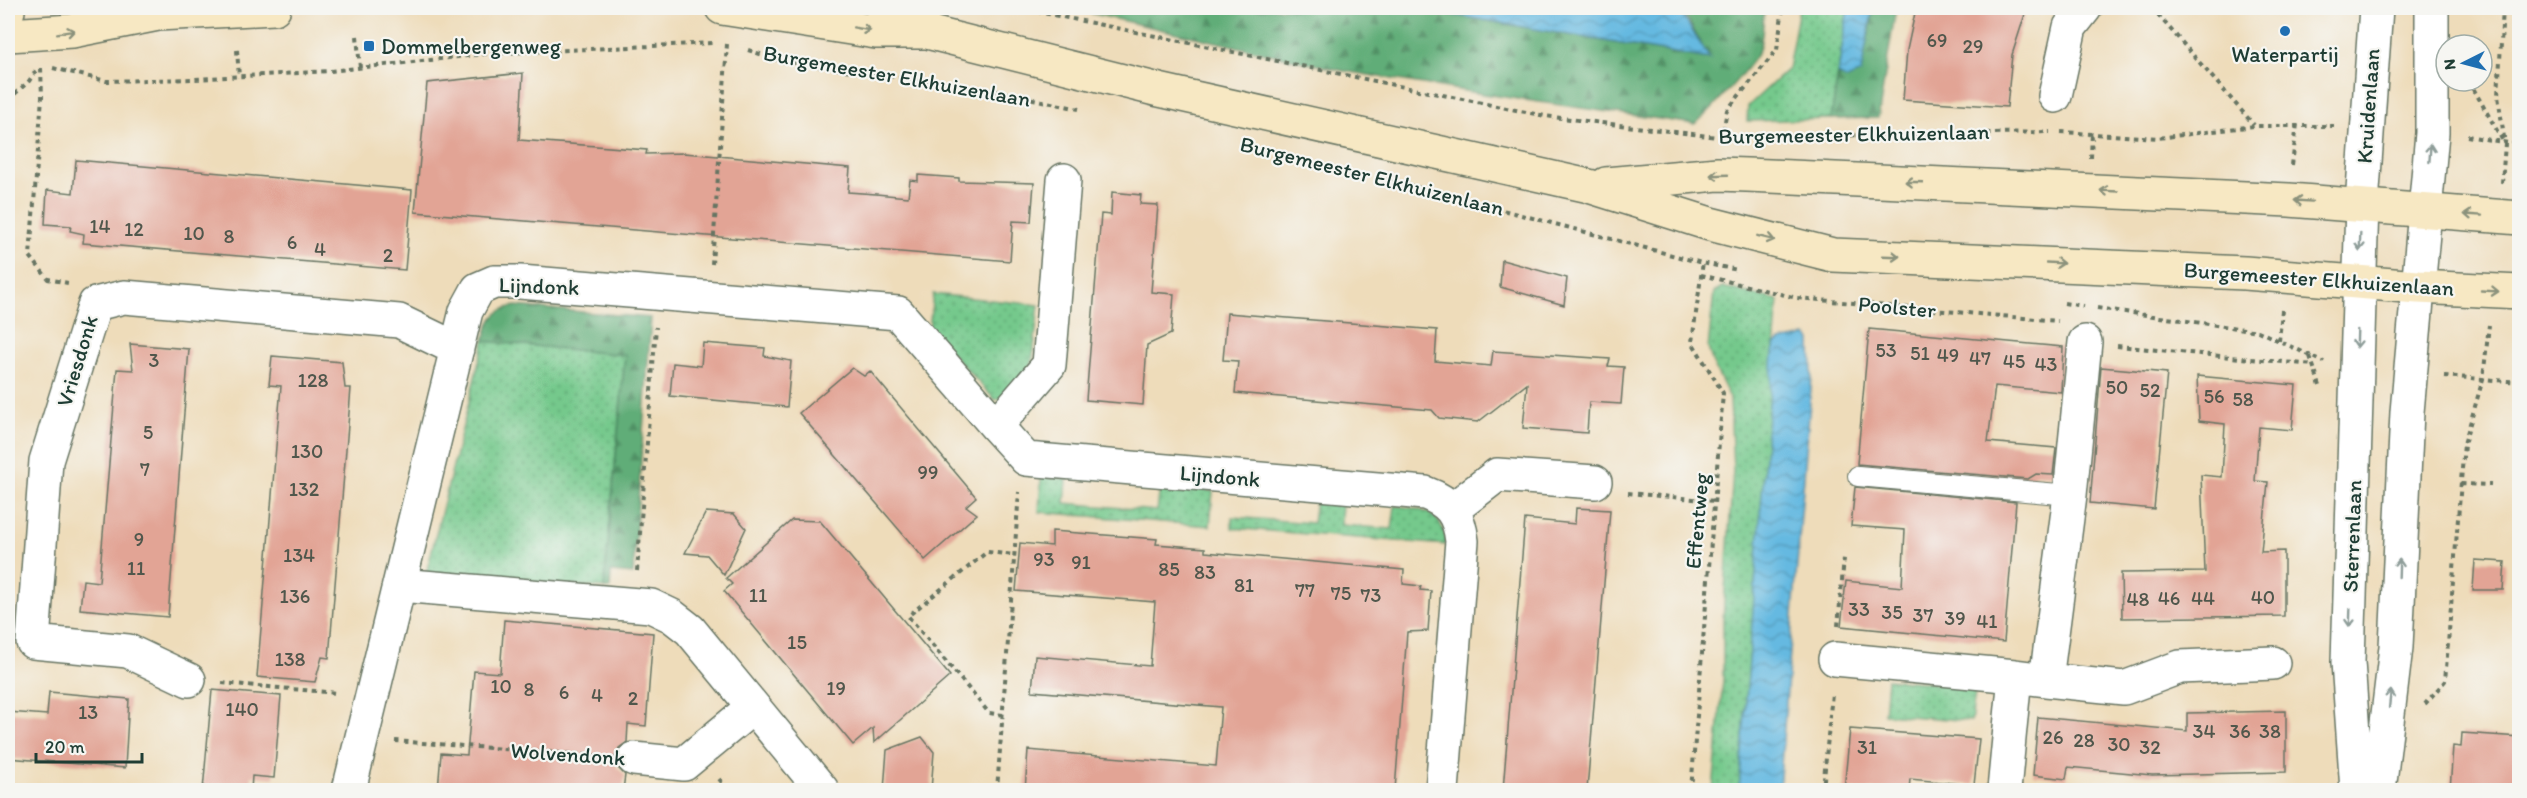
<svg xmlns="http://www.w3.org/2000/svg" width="2527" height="798" viewBox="0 0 2527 798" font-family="Itim,sans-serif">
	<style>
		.grass { fill: url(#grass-dots); stroke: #4a8360; stroke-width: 1.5 }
		.forest { fill: url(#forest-firs); stroke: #407556; stroke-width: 1.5 }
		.water { fill: url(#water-waves); stroke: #427b8a; stroke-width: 1.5 }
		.building { fill: #e2a495 }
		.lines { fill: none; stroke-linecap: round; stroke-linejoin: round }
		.lane-casing { stroke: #677563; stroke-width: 22 }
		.street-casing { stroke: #677563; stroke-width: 36 }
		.secondary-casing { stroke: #677563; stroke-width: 36 }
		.path { stroke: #677563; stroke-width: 4; stroke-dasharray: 4.5 4.5; stroke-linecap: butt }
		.lane { stroke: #fff; stroke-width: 20 }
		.street { stroke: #fff; stroke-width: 33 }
		.secondary { stroke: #f7e8c3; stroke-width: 33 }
		.oneway { stroke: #8b927c }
		.oneway2 { stroke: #8f9e9a }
		.poi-dot { fill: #1f6fb2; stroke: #f6f6f2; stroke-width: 2 }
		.labels { text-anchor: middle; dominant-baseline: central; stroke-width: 4.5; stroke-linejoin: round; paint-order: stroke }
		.number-label { font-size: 20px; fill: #50574c }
		.poi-label { font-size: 22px; fill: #1f3d34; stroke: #f6f6f2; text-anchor: start }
		.street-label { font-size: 22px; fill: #1f3d34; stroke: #f6f6f2 }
	</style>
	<defs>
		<pattern id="grass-dots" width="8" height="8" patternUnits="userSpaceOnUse" patternTransform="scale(1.5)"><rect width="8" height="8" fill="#75c98c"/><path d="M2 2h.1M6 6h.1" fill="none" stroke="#5fa473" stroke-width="1.8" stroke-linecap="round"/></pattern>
		<pattern id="forest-firs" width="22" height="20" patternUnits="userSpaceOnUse" patternTransform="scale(1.5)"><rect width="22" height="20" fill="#60ad78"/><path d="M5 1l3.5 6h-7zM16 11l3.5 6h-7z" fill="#4f8e63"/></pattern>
		<pattern id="water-waves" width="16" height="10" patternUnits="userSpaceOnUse" patternTransform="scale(1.5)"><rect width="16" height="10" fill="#65b9e1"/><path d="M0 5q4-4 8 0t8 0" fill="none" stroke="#5398b7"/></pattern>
	</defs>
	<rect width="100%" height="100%" fill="#f6f6f2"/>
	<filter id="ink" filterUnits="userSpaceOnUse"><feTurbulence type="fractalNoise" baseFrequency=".0167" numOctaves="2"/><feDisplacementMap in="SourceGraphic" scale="12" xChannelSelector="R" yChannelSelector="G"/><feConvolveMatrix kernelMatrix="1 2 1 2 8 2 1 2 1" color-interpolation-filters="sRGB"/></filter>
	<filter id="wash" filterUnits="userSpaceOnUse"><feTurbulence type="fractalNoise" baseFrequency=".008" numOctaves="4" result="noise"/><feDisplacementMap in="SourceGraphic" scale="24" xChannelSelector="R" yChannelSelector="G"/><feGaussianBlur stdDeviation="1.35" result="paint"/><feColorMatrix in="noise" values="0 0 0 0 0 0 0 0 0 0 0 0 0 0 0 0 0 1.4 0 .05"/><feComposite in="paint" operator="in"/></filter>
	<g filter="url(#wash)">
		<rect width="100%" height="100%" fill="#eedcba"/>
		<path class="grass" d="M1799,8H1848L1831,119L1747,121L1748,106L1788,69Z
			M1722,287L1778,300L1739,790H1713L1723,680V620L1733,471L1730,398L1713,364L1708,348L1714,292Z
			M933,294L1039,305L1032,364L1002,398L995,400L929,329Z
			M484,341L625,355L604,588L426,574Z
			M1041,477L1067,479L1065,503L1157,511L1160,487L1213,491L1210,526L1039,512Z
			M1316,499L1342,501L1341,525L1392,529L1395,506C1422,508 1445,513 1446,545L1232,528V517L1313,523Z
			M1887,679L1976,687L1971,721L1884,714Z"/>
		<path class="forest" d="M1067,8H1413L1709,59L1687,18L1678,8H1765C1762,21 1764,42 1757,54C1751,65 1702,122 1694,124L1483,94L1344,71Z
			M1873,8H1896L1878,118L1831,119L1838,74L1839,77L1869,34Z
			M516,306L651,318L633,574L611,572L610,589L604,588L625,355L484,341C488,322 494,309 516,306Z"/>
		<path class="water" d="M1413,8H1678L1710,59Z
			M1848,8H1873L1861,73L1847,79L1838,74Z
			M1806,336L1811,340L1812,377L1779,790H1739L1773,352L1775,344L1780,341Z"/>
		<g id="blocks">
			<path class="building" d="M1916,8H2027L2012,55L2007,107L1903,100L1907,50Z
				M523,73L519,140L647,150L646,154L684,153L850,168L848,192L876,194L908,197L910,180L918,181V175L959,178V181L1034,183L1031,222L1013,221L1010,261L415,212L427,83Z
				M76,160L412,190L405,270L83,243L84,234L70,231L71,226L45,224L47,190L73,193Z
				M1112,192L1141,195L1140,204L1158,205L1151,292L1174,294L1171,334L1147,345L1143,405L1086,400L1101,214L1111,215Z
				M1502,260L1567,278L1564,305L1500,287Z
				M1227,313L1437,330L1435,361L1491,366L1493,351L1610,359L1608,366L1624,367L1621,404L1589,402L1587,433L1523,428L1527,384L1478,422L1439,418L1432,410L1235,393L1238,361L1223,360Z
				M1869,329L2063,347L2061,392L1995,386L1988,442L2056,448L2053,475L2036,474L2028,479L1857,464Z
				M703,343L765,348L764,356L791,361L787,407L670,396L673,363L701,366Z
				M130,344L189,349L168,617L80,609L83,580L99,582L117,369L133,370Z
				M272,356L342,362L345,388H351L329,658L322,657L315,682L257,677L281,386L269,385Z
				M2101,367L2167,373L2154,509L2090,503Z
				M852,368L864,376L870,371L976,497L966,506L977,514L925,560L799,413Z
				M2197,376L2296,385L2292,430L2259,427L2255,481L2268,482L2261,552L2284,551V616L2122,618L2121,573L2205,572L2201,475L2222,477L2225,424L2199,421Z
				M1855,487L2016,502L2004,642L1841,626L1846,581L1902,587L1905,530L1851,526Z
				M1576,508L1610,510L1587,790H1503L1525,519L1575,524Z
				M706,512L734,514L746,528L724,575L707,555L685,553Z
				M792,520L820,521L950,676L874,743L873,728L853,745L724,591L732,584L726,578Z
				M1052,531L1157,539L1156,544L1205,548V552L1404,570L1403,584L1421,586L1420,590L1431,591L1428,631L1407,632L1395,790H1025L1028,750L1216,766L1221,707L1032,691L1035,656L1150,666L1155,602L1016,591L1020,543L1052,546Z
				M2475,560L2505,562L2503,590H2473Z
				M504,620L653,633L646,726L628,724L627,742L619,748L615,757L617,767L625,775L623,790H438L441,753L467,755L474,671L500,673Z
				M212,690L281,696L274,778L252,776L251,790H203Z
				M49,692L129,699L125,768L8,758V712L47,715Z
				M2286,711V772L2152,775L2068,767L2066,779L2033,775L2038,717L2187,731V713Z
				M1850,729L1979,739L1974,785L1910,779L1909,790H1844Z
				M2462,733L2520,737V790H2450L2453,746L2461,747Z
				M922,737L934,752L931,790H884L887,750Z"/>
		</g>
	</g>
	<g filter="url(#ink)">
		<use href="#blocks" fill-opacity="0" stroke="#677563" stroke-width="1.5"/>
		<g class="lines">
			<defs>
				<path id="lane" d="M1858,476L2070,495"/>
				<path id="street" d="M2055,96L2070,27L2085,8
					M996,426L1026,459L1425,493C1450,502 1459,514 1462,541L1442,790
					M1453,509L1497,475L1595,482
					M399,585L651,606L672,616L690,630L822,790
					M1835,659L2015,676
					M189,680L128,651L33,642L46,461L95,304L124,297L399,321L457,349
					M2046,680L2124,688L2180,667L2273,663
					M634,759L684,764L753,707
					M349,790L466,311L478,289L494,282H520L898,313L996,426L1049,365L1064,180
					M2004,790L2015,676L2046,680L2070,495L2085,342
					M2357,790L2348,662L2362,204L2376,8
					M2379,790L2396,647L2407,412L2432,133V8"/>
				<path id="secondary" d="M722,8L876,32H924
					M882,8L931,33L1159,90L1589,186L1710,224L1833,255L2245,273L2418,287L2520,292
					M8,11V8
					M8,35L72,31L158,14L274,8
					M1606,184L1718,174L1747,175L2289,200L2520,218"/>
			</defs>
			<use href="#lane" class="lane-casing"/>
			<use href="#street" class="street-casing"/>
			<use href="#secondary" class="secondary-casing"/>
			<path class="path" d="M1019,8L1545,116L1717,137
				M2152,8L2254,125
				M357,36L360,68
				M237,50L239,77
				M748,50L781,61L1001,92L1079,109
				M41,68L42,97L30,256L48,279L68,283
				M53,68L106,81L194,79L331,71L484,54L714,43
				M2469,81L2503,141
				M8,100L29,81L38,68
				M2061,132L2158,138L2254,126H2334
				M2467,136L2520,145
				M1743,137L2050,132
				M1722,139L1727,110L1777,50L1783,8
				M2091,158L2092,132
				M2292,165L2297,124
				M1382,178L1702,263L1738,270
				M2502,183L2505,144L2498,96L2503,8
				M712,264L727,44
				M1701,275L1797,298L2058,321
				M2064,303L2084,306
				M2097,308L2258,331L2324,362
				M2279,341L2282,310
				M2117,346L2314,365
				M2310,356L2320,386
				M2444,376L2520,382
				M2461,484L2491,485
				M1628,493L1715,501
				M637,571L656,327
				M1838,626L1844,558
				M222,683L338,693
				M2425,704L2445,681L2464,444L2483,379L2489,325
				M1003,715L989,713L908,616L987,552L1014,555
				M395,741L600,756
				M719,779L729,790
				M997,790L1019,492
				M1691,790L1723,393L1692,342L1703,262
				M1823,790L1832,693"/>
			<use href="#lane" class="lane"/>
			<use href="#street" class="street"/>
			<use href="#secondary" class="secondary"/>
		</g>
		<defs><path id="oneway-shaft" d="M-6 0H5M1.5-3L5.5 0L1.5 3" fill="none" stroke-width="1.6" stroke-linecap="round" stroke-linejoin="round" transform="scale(1.5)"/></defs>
		<g class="oneway">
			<use href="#oneway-shaft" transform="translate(862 29) rotate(10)"/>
			<use href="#oneway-shaft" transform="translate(66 32) rotate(-9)"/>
			<use href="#oneway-shaft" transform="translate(1719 175) rotate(178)"/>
			<use href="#oneway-shaft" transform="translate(1914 182) rotate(-178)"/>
			<use href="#oneway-shaft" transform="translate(2109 191) rotate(-177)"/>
			<use href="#oneway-shaft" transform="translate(2303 201) rotate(-176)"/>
			<use href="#oneway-shaft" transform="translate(2473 215) rotate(-176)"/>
			<use href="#oneway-shaft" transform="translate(1766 238) rotate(14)"/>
			<use href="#oneway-shaft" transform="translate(1891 256) rotate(2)"/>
			<use href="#oneway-shaft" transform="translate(2055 263) rotate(3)"/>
			<use href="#oneway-shaft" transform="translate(2490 291) rotate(3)"/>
		</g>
		<g class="oneway2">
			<use href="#oneway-shaft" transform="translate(2430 153) rotate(-86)"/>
			<use href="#oneway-shaft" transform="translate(2360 242) rotate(92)"/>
			<use href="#oneway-shaft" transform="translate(2357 339) rotate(92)"/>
			<use href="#oneway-shaft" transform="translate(2399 568) rotate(-88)"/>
			<use href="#oneway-shaft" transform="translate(2350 618) rotate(92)"/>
			<use href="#oneway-shaft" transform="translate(2390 699) rotate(-84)"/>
		</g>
	</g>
	<g class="poi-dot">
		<circle cx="2285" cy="31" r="6"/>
		<rect x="363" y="40" width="12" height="12" rx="3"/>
	</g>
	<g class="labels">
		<g class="number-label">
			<text x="1937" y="40">69</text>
			<text x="1973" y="46">29</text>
			<text x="100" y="226">14</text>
			<text x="134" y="229">12</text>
			<text x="194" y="233">10</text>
			<text x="229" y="236">8</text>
			<text x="292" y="242">6</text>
			<text x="320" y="249">4</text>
			<text x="388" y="255">2</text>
			<text x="1886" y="350">53</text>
			<text x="1920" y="353">51</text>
			<text x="1948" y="355">49</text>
			<text x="1980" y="358">47</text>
			<text x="154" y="360">3</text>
			<text x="2014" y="361">45</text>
			<text x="2046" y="364">43</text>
			<text x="313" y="380">128</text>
			<text x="2117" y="387">50</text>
			<text x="2150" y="390">52</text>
			<text x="2214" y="396">56</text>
			<text x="2243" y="399">58</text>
			<text x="148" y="432">5</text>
			<text x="307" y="451">130</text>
			<text x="145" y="469">7</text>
			<text x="928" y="472">99</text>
			<text x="304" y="489">132</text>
			<text x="139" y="539">9</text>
			<text x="299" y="555">134</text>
			<text x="1044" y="559">93</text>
			<text x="1081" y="562">91</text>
			<text x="136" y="568">11</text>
			<text x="1169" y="569">85</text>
			<text x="1205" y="572">83</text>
			<text x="1244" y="585">81</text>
			<text x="1305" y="590">77</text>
			<text x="1341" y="593">75</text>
			<text x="758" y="595">11</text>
			<text x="1371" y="595">73</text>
			<text x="295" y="596">136</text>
			<text x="2263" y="597">40</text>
			<text x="2169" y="598">46</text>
			<text x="2203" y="598">44</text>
			<text x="2138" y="599">48</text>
			<text x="1859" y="609">33</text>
			<text x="1892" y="612">35</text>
			<text x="1923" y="615">37</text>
			<text x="1955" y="618">39</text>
			<text x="1987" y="621">41</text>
			<text x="797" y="642">15</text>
			<text x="290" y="659">138</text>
			<text x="501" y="686">10</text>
			<text x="836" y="688">19</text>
			<text x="529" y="689">8</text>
			<text x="564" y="692">6</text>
			<text x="597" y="695">4</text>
			<text x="633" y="698">2</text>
			<text x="242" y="709">140</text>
			<text x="88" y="712">13</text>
			<text x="2204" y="731">34</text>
			<text x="2240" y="731">36</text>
			<text x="2270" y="731">38</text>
			<text x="2053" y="737">26</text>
			<text x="2084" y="740">28</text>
			<text x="2119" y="744">30</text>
			<text x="1867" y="747">31</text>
			<text x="2150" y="747">32</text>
		</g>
		<g class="poi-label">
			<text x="381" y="46">Dommelbergenweg</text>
			<text x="2285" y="54" text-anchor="middle">Waterpartij</text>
		</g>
		<g class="street-label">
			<text transform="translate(897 76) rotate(10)">Burgemeester Elkhuizenlaan</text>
			<text transform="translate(2368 106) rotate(-86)">Kruidenlaan</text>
			<text transform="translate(1854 134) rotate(-1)">Burgemeester Elkhuizenlaan</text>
			<text transform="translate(1372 176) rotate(14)">Burgemeester Elkhuizenlaan</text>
			<text transform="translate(2319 279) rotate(4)">Burgemeester Elkhuizenlaan</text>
			<text transform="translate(539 286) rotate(2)">Lijndonk</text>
			<text transform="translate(1897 307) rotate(5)">Poolster</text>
			<text transform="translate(77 361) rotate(-73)">Vriesdonk</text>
			<text transform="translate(1220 476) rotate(5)">Lijndonk</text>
			<text transform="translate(1697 521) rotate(-85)">Effentweg</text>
			<text transform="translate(2352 536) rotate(-88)">Sterrenlaan</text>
			<text transform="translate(568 754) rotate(4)">Wolvendonk</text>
		</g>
	</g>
	<rect width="2527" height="798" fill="none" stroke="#f6f6f2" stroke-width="30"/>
	<g transform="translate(2464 63) rotate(264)"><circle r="28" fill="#f6f6f2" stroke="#a0aca6" stroke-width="1.5"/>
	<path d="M0-4.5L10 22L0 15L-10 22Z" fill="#1f6fb2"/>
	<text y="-9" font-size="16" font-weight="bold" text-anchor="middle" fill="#1f3d34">N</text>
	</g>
	<path d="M36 753v9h106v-9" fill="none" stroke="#1f3d34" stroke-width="3"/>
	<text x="45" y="753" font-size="18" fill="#1f3d34" stroke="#f6f6f2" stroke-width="4.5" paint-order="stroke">20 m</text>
</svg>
